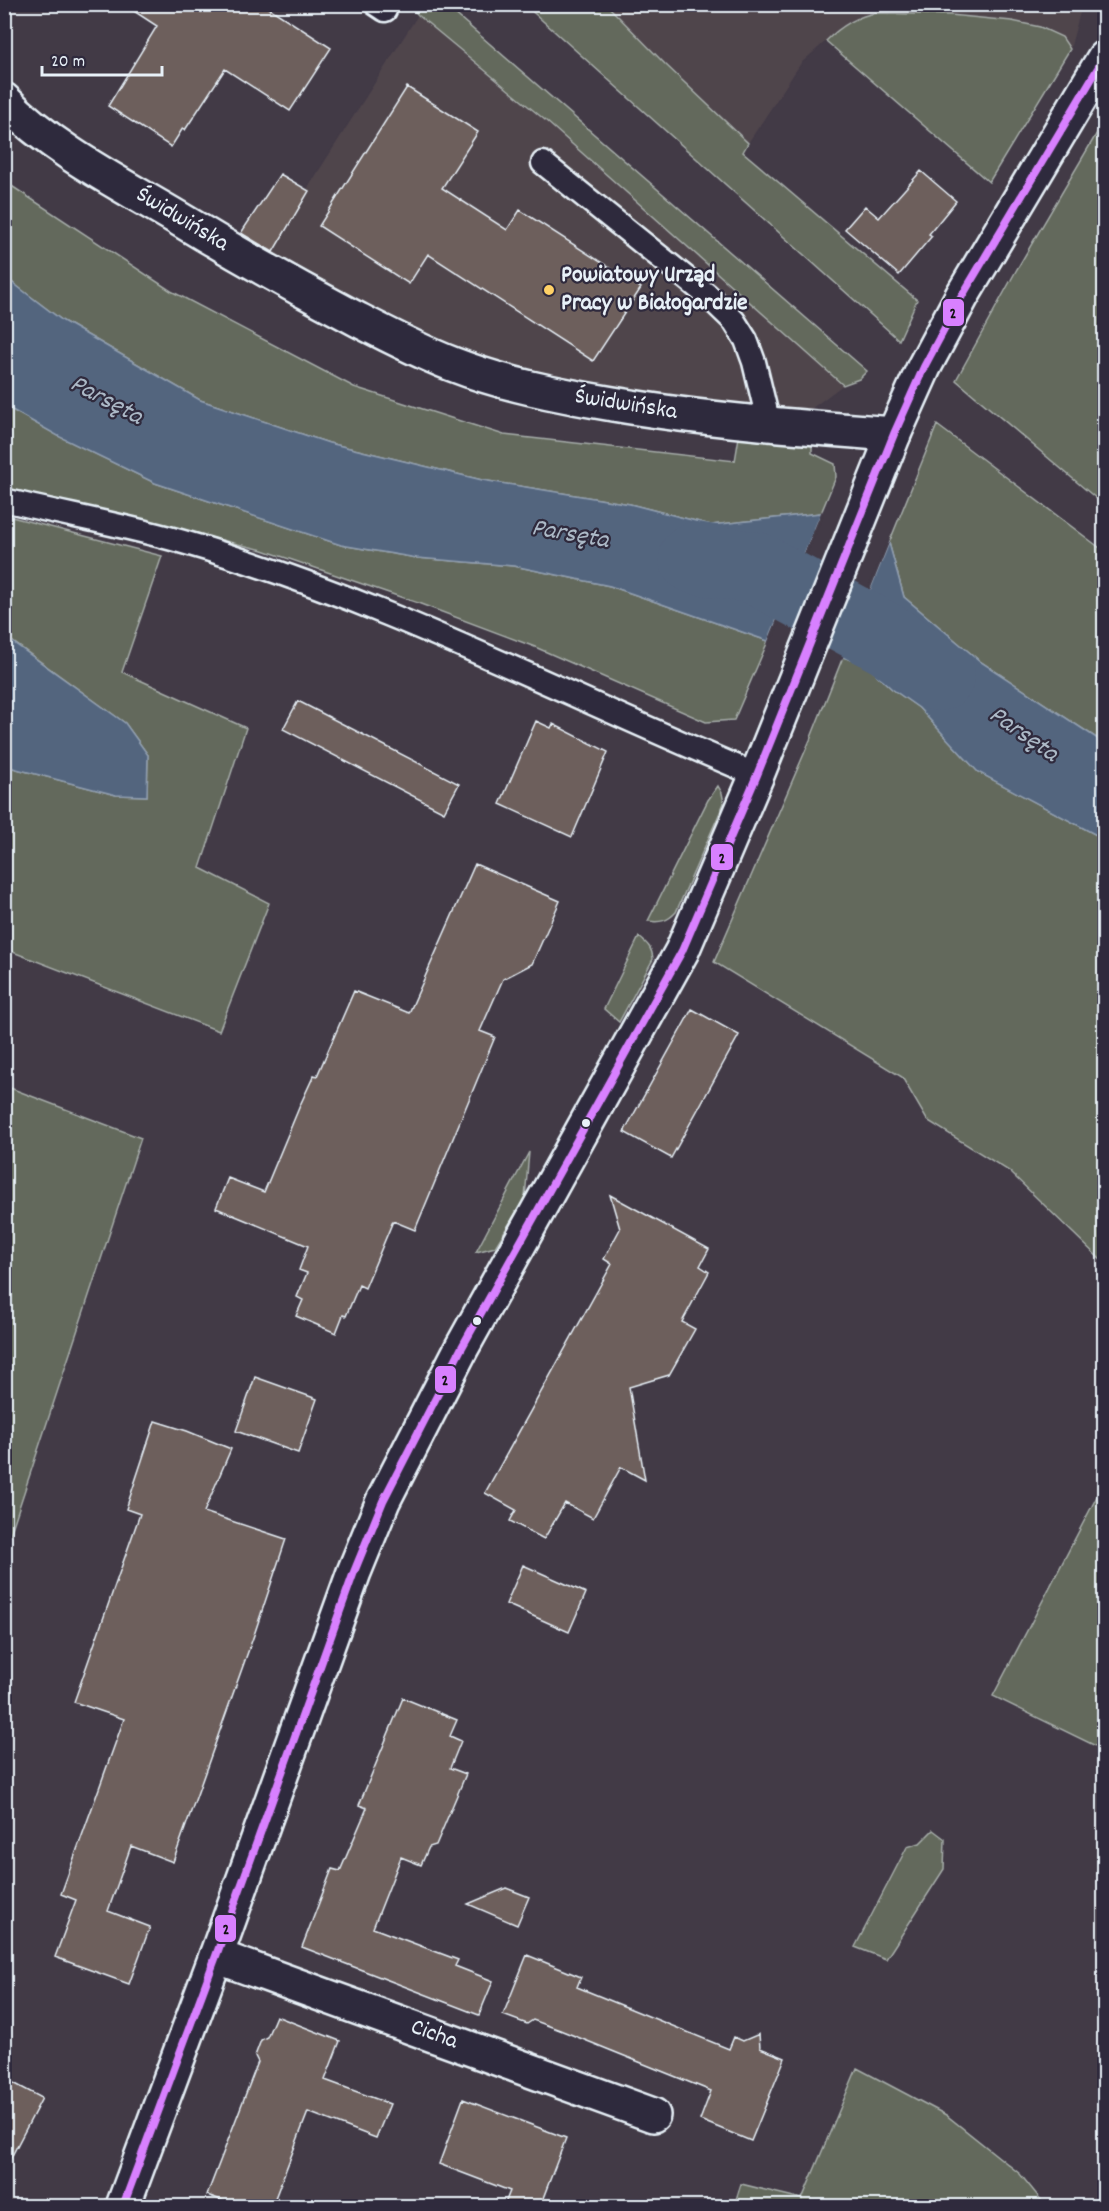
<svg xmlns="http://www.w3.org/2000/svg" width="1109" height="2211" viewBox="0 0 1109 2211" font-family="Dekko,sans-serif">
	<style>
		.built { fill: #4f454c }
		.green { fill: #64695b; stroke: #a6adaa; stroke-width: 1.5 }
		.water { fill: #53657e; stroke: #8f9daf; stroke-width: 1.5 }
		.pier { fill: #423a46 }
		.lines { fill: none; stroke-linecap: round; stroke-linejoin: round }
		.river { stroke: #53657e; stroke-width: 72 }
		.building { fill: #6d5e5b; stroke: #e8f1f8; stroke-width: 1.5 }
		.service-casing { stroke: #e8f1f8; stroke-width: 27 }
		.minor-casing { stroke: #e8f1f8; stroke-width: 38 }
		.tertiary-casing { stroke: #e8f1f8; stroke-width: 38 }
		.service { stroke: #2f2a3d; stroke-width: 22 }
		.minor { stroke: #2f2a3d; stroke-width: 33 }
		.tertiary { stroke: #2f2a3d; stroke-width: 33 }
		.bus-1-casing { stroke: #2f2a3d; stroke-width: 12 }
		.bus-1 { stroke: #d880ff; stroke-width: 8 }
		.poi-dot { fill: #ffd166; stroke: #2f2a3d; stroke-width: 2 }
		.bus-dot { fill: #e8f1f8; stroke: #2f2a3d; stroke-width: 2 }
		.labels { text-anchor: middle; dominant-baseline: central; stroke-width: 4.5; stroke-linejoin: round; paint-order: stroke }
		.street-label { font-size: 24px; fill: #e8f1f8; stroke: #2f2a3d }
		.poi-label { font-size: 24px; font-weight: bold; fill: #e8f1f8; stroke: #2f2a3d; text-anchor: start }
		.water-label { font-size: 26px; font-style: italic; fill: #acb9c7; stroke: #2f2a3d }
		.line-badge { stroke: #2f2a3d; stroke-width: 2 }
		.pale-badge-label { font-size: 16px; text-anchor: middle; font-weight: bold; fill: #111 }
	</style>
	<rect width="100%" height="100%" fill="#423a46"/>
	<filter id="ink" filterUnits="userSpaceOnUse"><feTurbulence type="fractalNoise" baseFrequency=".0167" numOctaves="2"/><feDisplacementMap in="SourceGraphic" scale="12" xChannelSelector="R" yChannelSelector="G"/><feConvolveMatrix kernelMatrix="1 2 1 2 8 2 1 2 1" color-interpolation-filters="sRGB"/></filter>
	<g filter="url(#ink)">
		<path class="built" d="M607,5H1082L1070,49L989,182L826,41L801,63L748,143L665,64Z
			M418,15L545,120L843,385L808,411L654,398L515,368L457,348L377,311L272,253L286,231L304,194Z"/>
		<path class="green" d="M409,5H445L867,371L859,379L843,385L545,120L418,15Z
			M525,5H607L665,64L748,143L743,152L917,300L899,340Z
			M876,13L950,15L1012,21L1040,27L1062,37L1070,49L989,182L826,41C839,28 857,16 876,13Z
			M1104,121V505L956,380L1017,269Z
			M4,181L171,291L354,387L504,435L735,461L739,437L812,442V453L835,464L836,477L821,513L711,525L630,504L482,480L329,443L200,400L63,321L5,277Z
			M5,406L61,437L155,483L341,545L417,558L514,566L610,586L768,641L734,720L706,722L535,647L418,603L263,550L5,488Z
			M937,425L1104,551V743L981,662L904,597L889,543Z
			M4,515L162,556L122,672L246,728L200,868L269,903L219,1031L5,949V766L116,795L147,796L148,755L125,723L5,636Z
			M843,657L866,665L892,689L919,708L978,772L1104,839V1263L1009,1171L927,1120L902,1077L714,962L810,740Z
			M718,786L722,793L724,803L676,912C668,921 660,923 648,921L708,800Z
			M639,937C648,944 652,948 653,959L619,1022L604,1009Z
			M5,1086L141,1138L5,1550Z
			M529,1152L525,1198L495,1247L476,1252Z
			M1104,1483V1750L993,1696Z
			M933,1830L945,1839L944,1869L886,1959L855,1947L907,1847L920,1843Z
			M857,2068L946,2115L1020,2174L1046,2206H734L741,2184L802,2199Z"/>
		<path class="water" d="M5,277L63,321L200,400L329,443L482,480L630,504L711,525L821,513L768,641L610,586L514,566L417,558L341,545L155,483L60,437L5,406Z
			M889,543L904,597L981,662L1104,743V839L978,772L919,708L892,689L866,665L843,657Z
			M4,636L125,723L148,755L147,796L116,795L5,766Z"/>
		<path class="pier" d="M822,510L823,514L771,642L767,644Z
			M888,540H890L842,660L840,656Z"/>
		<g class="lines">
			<path class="river" d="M695,558L756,568L890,641L939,675"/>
		</g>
		<path class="building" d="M123,4H263L331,48L290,111L225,69L185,130L183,128L171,147L108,106L157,26Z
			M407,87L478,132L442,188L507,230L520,210L641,288L593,361L428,254L409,284L319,226Z
			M921,171L956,201L929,234L932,236L899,275L845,229L865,206L879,218Z
			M280,174L309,191L273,252L241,233Z
			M298,701L459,784L444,812L283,729Z
			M536,721L551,728L553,724L608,752L572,837L500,804Z
			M475,864L560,901L532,964L503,979L480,1031L495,1037L415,1230L393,1221L365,1288L359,1285L346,1316L343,1315L336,1333L296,1316L303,1300L297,1297L307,1273L299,1270L308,1246L216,1208L228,1178L264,1192L301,1103L314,1075L317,1076L354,991L409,1013Z
			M692,1009L739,1035L671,1158L624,1132Z
			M610,1195L709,1249L700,1266L709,1272L682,1322L695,1329L669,1375L629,1387L645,1480L621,1467L593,1518L565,1503L544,1539L510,1521L516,1510L485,1493L612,1264L604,1259L620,1229Z
			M255,1377L317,1399L298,1453L236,1431Z
			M155,1421L187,1431L231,1449L204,1512L286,1539L254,1635L173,1862L131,1846L108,1911L150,1927L129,1984L55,1957L76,1900L61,1894L124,1719L74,1702L140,1514L126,1509Z
			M523,1565L586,1593L569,1632L506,1604Z
			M403,1698L457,1720L450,1736L461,1741L450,1768L466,1774L436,1845L429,1847L421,1865L401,1857L373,1928L458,1960L455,1966L493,1981L479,2015L302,1947L332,1869L340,1871L367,1808L359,1805Z
			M506,1888L529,1897L517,1925L468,1904Z
			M527,1955L581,1977L577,1987L729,2049L734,2037L743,2041L759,2034L760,2048L785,2058L751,2141L700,2120L711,2091L560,2030L533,2020L527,2024L503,2015Z
			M276,2016L340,2041L325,2080L390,2104L376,2138L308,2112L272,2206H238L207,2195L258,2062L255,2056L261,2040L267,2037Z
			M4,2078L42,2098L4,2171Z
			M463,2099L566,2138L540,2206H504L510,2191L439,2164Z"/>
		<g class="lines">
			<defs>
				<path id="service" d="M376,4L385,10
					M543,163L706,294L734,321L746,340L754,362L769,424
					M4,500C65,515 131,526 190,544C386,601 569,697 757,775"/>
				<path id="minor" d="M4,100C54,151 121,184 181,220C237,254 294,286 351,316C384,333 418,351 452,364C503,384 559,395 613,404C706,420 800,427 894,434
					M216,1956L653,2115"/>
				<path id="tertiary" d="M123,2206L216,1956L354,1572L383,1501L461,1349L682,951L757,775L894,434L924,367L962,296L1104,58"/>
			</defs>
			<use href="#service" class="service-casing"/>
			<use href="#minor" class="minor-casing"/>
			<use href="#tertiary" class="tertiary-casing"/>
			<use href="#service" class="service"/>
			<use href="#minor" class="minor"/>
			<use href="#tertiary" class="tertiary"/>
			<defs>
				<path id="bus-1" d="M123,2206L216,1956L354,1572L383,1501L461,1349L682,951L757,775L894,434L924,367L962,296L1104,58"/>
			</defs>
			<use href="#bus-1" class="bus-1-casing"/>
			<use href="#bus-1" class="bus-1"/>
		</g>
	</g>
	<circle class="poi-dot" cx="549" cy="290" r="6"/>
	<g class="bus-dot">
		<circle cx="586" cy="1123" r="5"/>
		<circle cx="477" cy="1321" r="5"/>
	</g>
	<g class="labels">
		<g class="street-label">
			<text transform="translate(182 220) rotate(31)">Świdwińska</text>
			<text transform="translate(626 405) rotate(9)">Świdwińska</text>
			<text transform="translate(434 2035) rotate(20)">Cicha</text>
		</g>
		<g class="poi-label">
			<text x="561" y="276">Powiatowy Urząd<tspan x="561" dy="28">Pracy w Białogardzie</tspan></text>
		</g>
		<g class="water-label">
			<text transform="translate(106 401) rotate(28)">Parsęta</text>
			<text transform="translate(570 535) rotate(10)">Parsęta</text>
			<text transform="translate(1023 735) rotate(35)">Parsęta</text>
		</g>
	</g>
	<g class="line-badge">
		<rect x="942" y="298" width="23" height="29" rx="6" fill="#d880ff"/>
		<rect x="710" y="843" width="24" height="28" rx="6" fill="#d880ff"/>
		<rect x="434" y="1365" width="23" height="29" rx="6" fill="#d880ff"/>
		<rect x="214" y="1914" width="23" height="29" rx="6" fill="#d880ff"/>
	</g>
	<g class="pale-badge-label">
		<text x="953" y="318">2</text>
		<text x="722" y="863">2</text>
		<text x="445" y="1385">2</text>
		<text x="226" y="1934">2</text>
	</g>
	<rect width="1109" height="2211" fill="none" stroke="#2f2a3d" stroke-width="24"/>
	<rect x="12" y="12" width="1085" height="2187" fill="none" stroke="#e8f1f8" stroke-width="2" filter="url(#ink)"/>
	<path d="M42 66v9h120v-9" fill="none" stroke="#e8f1f8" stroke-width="3"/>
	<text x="51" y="66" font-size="18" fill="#e8f1f8" stroke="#2f2a3d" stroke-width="4.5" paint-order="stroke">20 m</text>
</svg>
